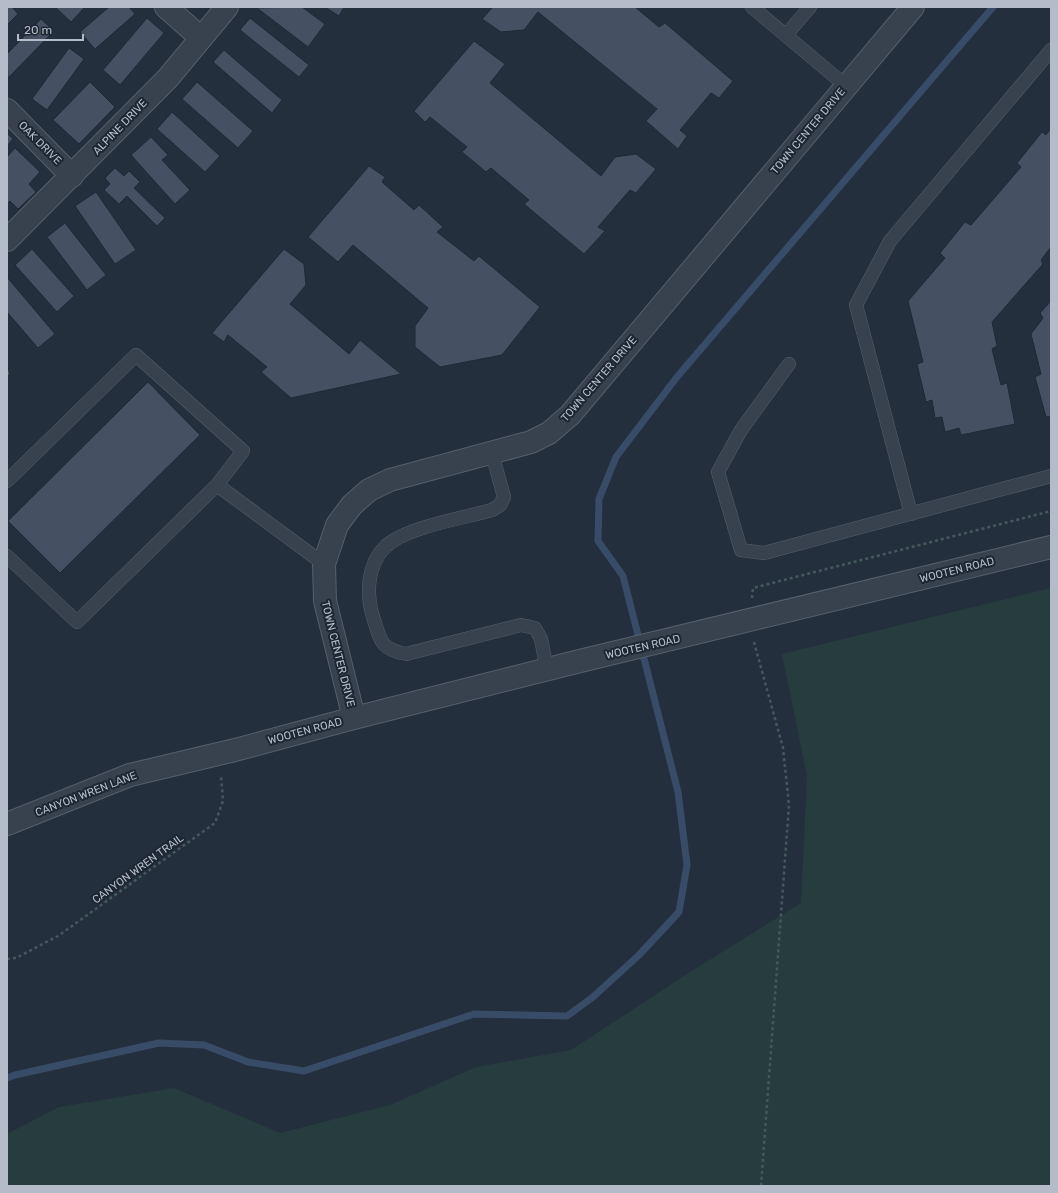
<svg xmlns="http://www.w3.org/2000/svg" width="1058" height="1193" viewBox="0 0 1058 1193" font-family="Rubik,sans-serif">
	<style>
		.green { fill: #263c3f }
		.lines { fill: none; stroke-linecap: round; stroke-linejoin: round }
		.stream { stroke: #394c67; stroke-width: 7 }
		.building { fill: #455162; stroke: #1f2835 }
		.lane-casing { stroke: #565f6c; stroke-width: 14 }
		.street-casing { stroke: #565f6c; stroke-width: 24 }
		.path { stroke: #44595c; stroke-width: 2.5; stroke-dasharray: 3 3; stroke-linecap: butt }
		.lane { stroke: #38414e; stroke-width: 13 }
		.street { stroke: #38414e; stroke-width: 22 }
		.labels { text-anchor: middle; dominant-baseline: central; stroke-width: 4; stroke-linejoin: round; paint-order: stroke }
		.street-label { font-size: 11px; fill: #b4bcc9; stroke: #1d2633 }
	</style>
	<rect width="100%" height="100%" fill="#242f3e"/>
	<path class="green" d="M1051,588V1186H7V1134L59,1107L174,1088L280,1133L390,1105L476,1067L571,1050L690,972L801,903L807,776L782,654Z"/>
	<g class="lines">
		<path class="stream" d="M7,1078L15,1075L159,1043L204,1045L248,1062L304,1071L474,1014L567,1016L593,997L639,955L679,912L687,865L678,792L623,576L598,541L599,499L616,457L677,377L993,7"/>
	</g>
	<path class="building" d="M7,7H12L18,14L7,25Z
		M55,7H85L71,22Z
		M109,7H129L135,14L95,49L80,32Z
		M302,7L325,24L308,47L257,8Z
		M325,7H344L339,16Z
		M493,7H635L659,27L665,23L733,81L719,98L711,93L680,130L687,136L678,149L646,121L657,109L538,12L524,30L501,32L482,19Z
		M147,18L164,33L120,85L103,70Z
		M250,18L309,65L299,77L240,30Z
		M41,19L54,31L8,78L7,54Z
		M474,41L505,64L490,83L601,176L615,157L636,154L656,169L636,193L630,190L598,227L605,231L584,254L524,204L529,200L491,168L486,172L462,152L467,147L430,117L425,122L414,111Z
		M69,48L84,59L47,110L32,99Z
		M224,50L282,100L272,113L213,62Z
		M90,82L115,107L79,144L53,120Z
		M197,82L253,131L238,148L182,99Z
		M172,112L220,156L205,172L157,129Z
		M1051,128V247L1041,260L1043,264L992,322L997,346L992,349L1001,385L1007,383L1015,424L961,435L959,428L945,432L942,417L935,418L932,400L926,402L917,364L923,362L908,301L945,258L940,253L965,222L971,225L1021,167L1017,163L1042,132L1046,135Z
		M7,133L13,139L7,146Z
		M151,137L168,155L162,160L190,190L175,204L131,155Z
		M15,148L40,172L29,184L36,192L18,209L10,201L7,204V157Z
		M369,166L385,177L382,182L414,210L419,205L443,227L437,232L474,261L479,256L540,307L502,355L440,367L415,347V326L428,308L353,245L338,262L308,237Z
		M115,168L124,176L129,171L140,182L134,188L165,218L157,226L127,196L119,204L104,190L110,184L105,178Z
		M96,192L136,250L115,264L75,206Z
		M65,223L106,275L87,290L47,237Z
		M32,249L74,296L57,312L15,265Z
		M284,249L304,264L306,285L290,304L349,354L360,340L401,374L291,398L261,372L267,367L228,335L224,342L212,333Z
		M7,277L55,334L38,348L7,312Z
		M1051,301V416L1046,417L1035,377L1041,374L1031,334L1043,318L1040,313Z
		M7,363L10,375L7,376Z
		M148,382L200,435L60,573L8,521Z"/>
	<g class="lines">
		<defs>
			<path id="lane" d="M752,7L846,86
				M786,35L810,7
				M789,364L741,430L718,472L741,550L764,553L1051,476
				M492,453L504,497L500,505L492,510C464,518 407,527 386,546C367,564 366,594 373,617C381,641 380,649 406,654L521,625L535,628L541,639L547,670
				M7,481L136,355L243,451L217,485
				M911,514L856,305L890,241L1051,50
				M7,556L77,622L217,485L324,564"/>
			<path id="street" d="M166,7L201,38
				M7,110L72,176
				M7,240L168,78L227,7
				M354,718L325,601L324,564L337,525L352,505L369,490L390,480L531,442L549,433L570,415L913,7
				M7,824L130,775L235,750L354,718L580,661L1051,547"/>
		</defs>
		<use href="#lane" class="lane-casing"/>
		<use href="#street" class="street-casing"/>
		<path class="path" d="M752,598L753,588L1051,511
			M754,642L783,748L789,805L761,1186
			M7,959L16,958L58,936L215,823L223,801L221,775"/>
		<use href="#lane" class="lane"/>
		<use href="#street" class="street"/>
	</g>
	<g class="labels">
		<g class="street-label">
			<text transform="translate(120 127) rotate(-46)">ALPINE DRIVE</text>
			<text transform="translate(808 131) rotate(-50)">TOWN CENTER DRIVE</text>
			<text transform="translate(40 143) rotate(45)">OAK DRIVE</text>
			<text transform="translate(599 379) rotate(-49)">TOWN CENTER DRIVE</text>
			<text transform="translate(957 570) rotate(-14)">WOOTEN ROAD</text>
			<text transform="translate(643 647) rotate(-13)">WOOTEN ROAD</text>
			<text transform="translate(338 654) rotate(76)">TOWN CENTER DRIVE</text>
			<text transform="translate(305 731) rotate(-15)">WOOTEN ROAD</text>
			<text transform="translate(86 794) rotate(-21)">CANYON WREN LANE</text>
			<text transform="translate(138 869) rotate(-36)">CANYON WREN TRAIL</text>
		</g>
	</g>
	<rect width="1058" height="1193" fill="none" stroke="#b4bcc9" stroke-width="16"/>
	<path d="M18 34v6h65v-6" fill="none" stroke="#b4bcc9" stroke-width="2"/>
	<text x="24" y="34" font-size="12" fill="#b4bcc9" stroke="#1d2633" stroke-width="3" paint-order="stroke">20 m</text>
</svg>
